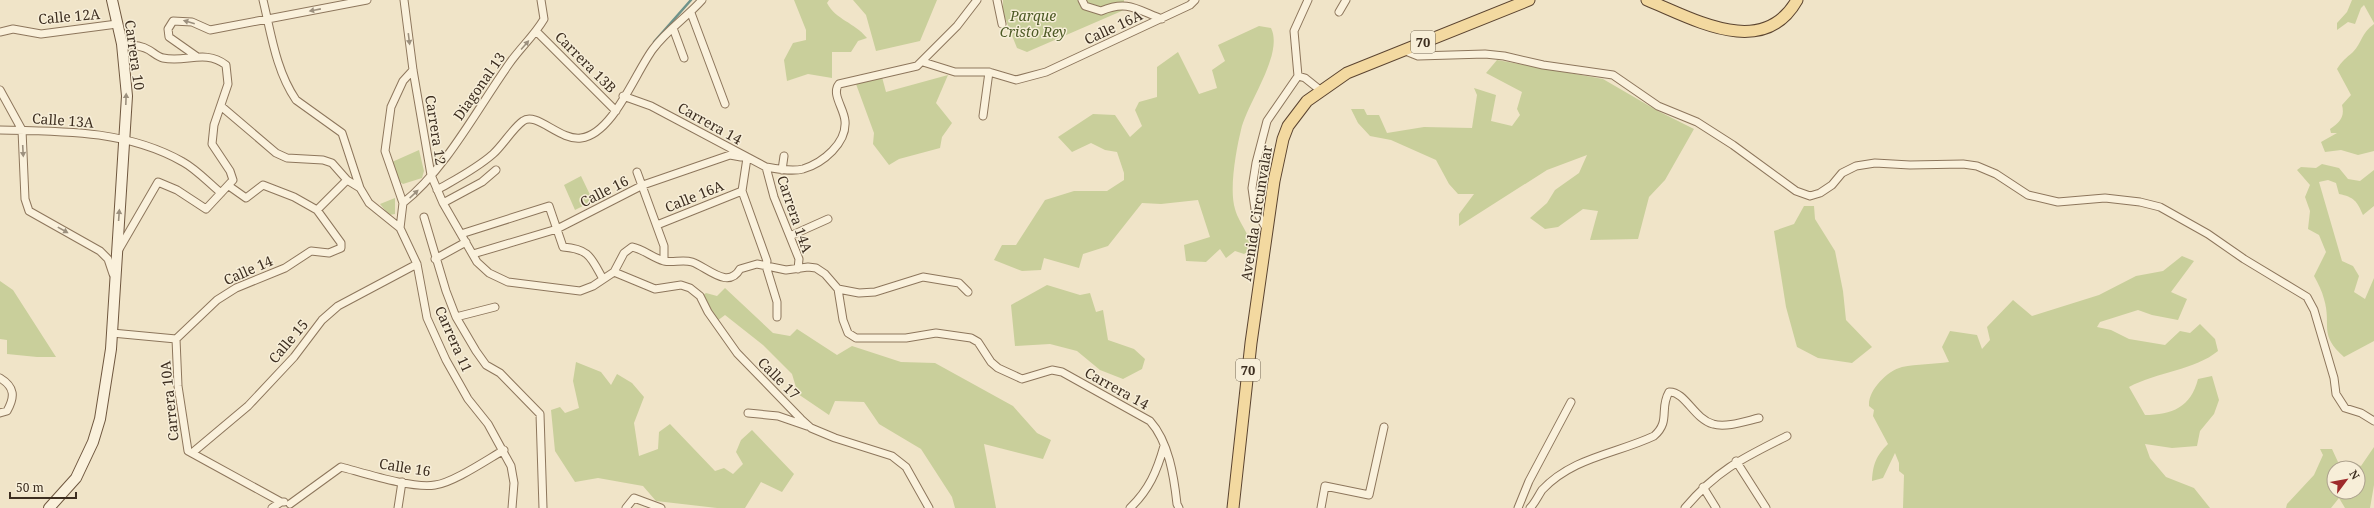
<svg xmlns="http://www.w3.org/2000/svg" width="2374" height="508" viewBox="0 0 2374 508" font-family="'Noto Serif',serif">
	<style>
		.green { fill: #c9cf9b; fill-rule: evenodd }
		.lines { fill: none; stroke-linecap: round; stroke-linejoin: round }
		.stream { stroke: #6f938a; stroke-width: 2.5 }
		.street-casing { stroke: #8d765c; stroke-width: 9 }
		.secondary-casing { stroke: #6f573f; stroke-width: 12 }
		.primary-casing { stroke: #5b4430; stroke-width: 13 }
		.street { stroke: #faf1dc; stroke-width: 7 }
		.secondary { stroke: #faf1dc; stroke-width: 10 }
		.primary { stroke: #f3d9a0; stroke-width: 11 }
		.oneway { fill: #9c907e }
		.labels { text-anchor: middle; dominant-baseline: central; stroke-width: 3; stroke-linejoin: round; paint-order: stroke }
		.shield { fill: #f7eed8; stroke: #756857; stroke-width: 1 }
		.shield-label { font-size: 13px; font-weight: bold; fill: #3d2e20 }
		.park-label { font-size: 14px; font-style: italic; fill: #4d5a26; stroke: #f7eed8 }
		.street-label { font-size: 14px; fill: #3d2e20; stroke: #f7eed8 }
	</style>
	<rect width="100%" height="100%" fill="#f0e4c8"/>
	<path class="green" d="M794,0H829L827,3C836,20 854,22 867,38L858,41L851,52H832V78L808,74L787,81L784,60L793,43L806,40V30Z
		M853,0H937L920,41L876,51L866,15Z
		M1003,0H1124V10L1027,52L1017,48L1003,13Z
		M2352,0H2374V23L2364,5L2361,8L2355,24L2348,22L2337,30V23L2347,12Z
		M2374,24V151L2358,155L2341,150L2325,152L2321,142L2337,133H2331L2330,129C2340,122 2345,117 2342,105L2351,95L2337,69C2342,61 2346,58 2353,52C2362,43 2361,33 2374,24Z
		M1259,26L1271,28C1284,54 1247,103 1241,130C1236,150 1229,190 1235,209C1237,217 1243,226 1247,234L1259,236L1257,252L1250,250L1244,254L1235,251L1226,258L1220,249L1206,262L1186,261L1184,245L1210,237L1198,200L1161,204L1142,203L1108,246L1083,254L1079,268L1044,258L1041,270L1022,271L994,260L1002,245H1016L1045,200L1074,191H1107L1124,180V173L1117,152L1105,150L1091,143L1072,152L1058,137L1093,114L1115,115L1130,137L1142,126L1135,110L1139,102L1157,97V67L1178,52L1199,94L1217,88L1212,70L1225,61L1218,45Z
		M1497,60L1603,79L1658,111L1694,129L1665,180L1649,197L1638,239L1590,240L1598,211L1583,209L1558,227L1545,229L1530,218L1547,203L1555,190L1579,173L1587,155L1547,170L1459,226V214L1474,194H1458L1449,184L1436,160L1391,140L1370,136L1358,123L1351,109H1364L1367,115H1379L1387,133L1424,127L1472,128L1477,95L1474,88L1496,95L1491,121L1512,126L1520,115L1517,109L1522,92L1486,73Z
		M948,75L936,103L952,123L942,137L940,148L899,159L889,165L873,144L874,133L856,84L882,77L886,92Z
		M419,150L424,171L422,178L403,184L400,182L392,162Z
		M2322,164L2339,168L2348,179L2360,181L2374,170V206L2363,215C2357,201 2354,197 2339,194L2336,183L2328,180L2319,182L2342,261L2353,266L2359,276L2354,292L2365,299L2374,278V341L2344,357C2318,334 2332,326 2324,299C2322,291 2318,283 2314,276L2326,252L2319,235L2308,229L2310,211L2305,197L2310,185L2297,170L2301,167L2316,168Z
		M581,176L593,201L575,210L564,185Z
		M395,198V214L389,215L380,204Z
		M1804,206H1814L1815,219L1835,251L1843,291L1846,320L1872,347L1852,363L1818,358L1797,347L1786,307L1774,231L1794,224Z
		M2182,256L2194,261L2171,292L2187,299L2178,320L2152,315L2138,310L2100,322L2097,327L2111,330L2129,339L2165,345L2180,331L2190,333L2200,324L2215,339L2218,351C2195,370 2157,372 2129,387L2145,415C2172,415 2191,407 2198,379L2212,376L2219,400L2214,414L2200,431L2197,446L2172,448L2145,444L2150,458L2166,477L2194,488L2210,508H1903L1904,475L1899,471V463L1895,453L1883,478L1872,481C1873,464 1876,456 1888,444L1873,416L1874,410L1869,406C1868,390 1887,371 1902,367C1917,364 1934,364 1949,362L1942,347L1950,331L1977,335L1982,349L1990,340L1987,327L2013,300L2032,316L2099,295L2136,276L2163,271Z
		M0,281L13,290L56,357H37L7,354V340L0,339Z
		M1047,285L1080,295L1090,293L1096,312L1103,310L1108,340L1134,349L1145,359L1142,369L1123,379L1100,370L1077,351L1050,344L1015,346L1011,305Z
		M725,288L773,333L790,336L797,329L837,355L852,346L901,362L935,363L1013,406L1037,433L1051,440L1043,459L984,444L996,508H955L952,497L921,449L879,424L864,402L835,401L829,415L798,394L792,374L763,345L725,315L717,321L703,295L706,293L717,296Z
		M576,362L601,372L611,385L617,374L632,383L644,397L634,423L639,456L658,449L659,432L670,424L715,471L724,468L733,474L743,464L736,452L741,440L752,430L794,474L782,492L761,482L745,508H717L656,501L643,486L598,478L575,482L555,451L551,410L560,407L565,413L579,408L573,381Z
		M2374,447V485L2370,508H2345L2339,498L2331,508H2286L2287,504L2314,475L2323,455L2320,449H2332L2338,462L2350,461L2361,466ZM2334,468H2358V492H2334Z"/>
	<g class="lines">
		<path class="stream" d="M654,42L691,0"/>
		<defs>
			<path id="street" d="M263,0C271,33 276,71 296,100L342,133L360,188
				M404,0L413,70L431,175L443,203L477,262L489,273L508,282L580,291L593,286L614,272L624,253L632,247C643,249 653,258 664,261C673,263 683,259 692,262C707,267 728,290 740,269L757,264L786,270L808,267L816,268L825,274L838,289L843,320L848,333L856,338H906L936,333L971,338L978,342L991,362L998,368L1022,379L1052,370L1062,372L1150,421C1169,442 1174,477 1177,504L1179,508
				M997,0L1002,24
				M1082,0L1085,6L1101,11C1127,0 1136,9 1162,19
				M1339,12L1346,0
				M691,13L725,104
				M673,28L684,58
				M0,32L13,29L41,34L117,24
				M537,32L616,111
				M1403,50L1418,56L1485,54L1504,56L1543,65L1613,75L1658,106L1697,122L1733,145L1796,191L1810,196L1820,193L1832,185L1842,173L1856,166L1875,163L1910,165L1963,164L1977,166L1996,174L2028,195L2058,202L2105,198L2140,202L2160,207L2208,234L2244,259L2307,297L2314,310L2334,378L2336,394L2345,408L2361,413L2374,421
				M196,56L169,37L168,29L173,21L192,22L210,30L367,0
				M923,62L955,72H989L1016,80L1046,72L1190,5L1195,0
				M1298,76L1294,31L1308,0
				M1298,76L1305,78L1320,90
				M0,90L22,130L25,199L29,211L100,251L108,259L113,274
				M623,96L651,106L766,167C777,169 792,172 803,169C823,163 847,143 845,121C844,108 831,94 839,84L917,66L957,26L977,0
				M222,107L276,153L287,158L323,160L332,163L347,180L360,188L369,203L400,228L417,264L427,318L446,360L468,399L488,424L511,466L514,483L512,508
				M983,116L989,72
				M0,130C62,131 127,130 183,162C196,169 209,183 221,193
				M747,158L742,191L767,261L766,266L777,302V317
				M766,167L774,197L799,259L798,269
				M782,170L784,156
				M637,172L664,246V261
				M437,190C456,179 476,169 493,154C503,145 513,128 523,121C536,111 560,141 581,138C613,134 635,73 653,49C667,30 687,17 702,0
				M403,203L385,151L391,107L403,81L413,70
				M443,203L482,182L496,170
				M317,210L347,180
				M424,217L446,291L456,317L476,351L486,365L500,373L540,414L543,508
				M657,225L742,191
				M400,228L403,203C446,169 477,109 509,64C520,48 534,36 544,19L541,0
				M1267,230L1255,209L1252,188L1256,163L1267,121L1298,76
				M461,234L549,206L563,247C590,249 591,258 603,279
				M790,236L828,219
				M118,251L158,182L177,190L206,209L233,180L230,171L212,144L214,125L228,84L226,65C205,49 186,63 163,58C158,57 154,53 149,50C141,45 132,45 122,44
				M473,254L557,229L643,185L730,155L741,157
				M435,259L466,242
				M614,272L655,289L681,285L690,288L700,296L708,312L737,353L801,419L811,428L835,438L892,456L906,467L929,508
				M838,289L859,293L875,292L923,277L959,283L968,292
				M456,317L495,307
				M112,333L176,339
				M176,339L217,300L236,288L285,268L311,251L329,253L341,248V243L317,210L294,197L263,185L246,198L229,186
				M176,339L178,386L188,451L281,502
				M0,378C15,387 15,397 7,411L0,413
				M748,413L778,416L807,426
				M192,453L248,406L294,357L322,320L338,306L417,264
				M1736,461L1766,508
				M1703,487L1716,508
				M290,504L341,467C364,473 413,489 435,485C453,483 488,459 504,450
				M272,508L281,502H284
				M398,508L402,482
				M626,508L634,498L661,508
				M1130,508C1149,490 1157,471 1164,446
				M1321,508L1325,486L1369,495L1384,427
				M1518,508L1529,481L1571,402
				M1530,508C1535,503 1538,496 1542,490C1573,457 1616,454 1654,436C1671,421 1659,409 1669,392C1685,391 1694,419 1713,424C1726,428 1746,421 1759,418
				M1685,508C1717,470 1743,458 1787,436"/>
			<path id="secondary" d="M49,508L76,478L93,442L100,419L111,349L127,96L122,44L112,0"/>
			<path id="primary" d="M1647,0C1694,19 1763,60 1797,0
				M1233,508L1251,343L1274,181L1283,139L1288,126L1307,101L1347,73L1529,0"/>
		</defs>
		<use href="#street" class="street-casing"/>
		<use href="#secondary" class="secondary-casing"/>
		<use href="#primary" class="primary-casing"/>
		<use href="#street" class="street"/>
		<use href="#secondary" class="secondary"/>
		<use href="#primary" class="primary"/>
	</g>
	<defs><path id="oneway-solid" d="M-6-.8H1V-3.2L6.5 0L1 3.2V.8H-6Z"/></defs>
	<g class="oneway">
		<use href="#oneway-solid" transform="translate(315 10) rotate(169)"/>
		<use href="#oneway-solid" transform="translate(189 22) rotate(-164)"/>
		<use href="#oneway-solid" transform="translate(409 39) rotate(83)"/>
		<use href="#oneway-solid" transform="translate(525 45) rotate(-49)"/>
		<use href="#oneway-solid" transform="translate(126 99) rotate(-88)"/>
		<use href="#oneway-solid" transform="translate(23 151) rotate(87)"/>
		<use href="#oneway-solid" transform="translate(414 194) rotate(-43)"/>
		<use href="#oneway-solid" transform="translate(119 215) rotate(-86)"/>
		<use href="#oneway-solid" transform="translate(63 230) rotate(29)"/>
	</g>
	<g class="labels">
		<g class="shield">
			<rect x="1411" y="31" width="24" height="22" rx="3"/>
			<rect x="1236" y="359" width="24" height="22" rx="3"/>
		</g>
		<g class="shield-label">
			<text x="1423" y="42">70</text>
			<text x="1248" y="370">70</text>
		</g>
		<g class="park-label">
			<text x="1033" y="15">Parque<tspan x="1033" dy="16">Cristo Rey</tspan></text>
		</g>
		<g class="street-label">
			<text transform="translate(69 16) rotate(-5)">Calle 12A</text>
			<text transform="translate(1113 27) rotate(-25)">Calle 16A</text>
			<text transform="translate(135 55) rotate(82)">Carrera 10</text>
			<text transform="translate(586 62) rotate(45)">Carrera 13B</text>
			<text transform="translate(479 86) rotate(-55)">Diagonal 13</text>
			<text transform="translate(63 120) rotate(4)">Calle 13A</text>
			<text transform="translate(710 123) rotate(29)">Carrera 14</text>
			<text transform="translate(436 130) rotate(81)">Carrera 12</text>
			<text transform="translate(604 191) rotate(-27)">Calle 16</text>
			<text transform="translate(694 196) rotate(-22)">Calle 16A</text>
			<text transform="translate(1256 213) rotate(-81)">Avenida Circunvalar</text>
			<text transform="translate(795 214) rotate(71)">Carrera 14A</text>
			<text transform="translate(248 270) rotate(-24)">Calle 14</text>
			<text transform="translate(454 339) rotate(66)">Carrera 11</text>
			<text transform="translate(288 341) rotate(-50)">Calle 15</text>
			<text transform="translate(779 378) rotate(45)">Calle 17</text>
			<text transform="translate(1117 388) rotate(29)">Carrera 14</text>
			<text transform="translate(169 401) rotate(-96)">Carrera 10A</text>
			<text transform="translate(405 467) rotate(9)">Calle 16</text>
		</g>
	</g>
	<g transform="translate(2346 480) rotate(58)"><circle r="19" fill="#f7eed8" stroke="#ada18e"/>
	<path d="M0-3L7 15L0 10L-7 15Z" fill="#9e2a2b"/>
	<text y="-6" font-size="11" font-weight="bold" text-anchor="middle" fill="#3d2e20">N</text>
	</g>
	<path d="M10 492v6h66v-6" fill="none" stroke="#3d2e20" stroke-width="2"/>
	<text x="16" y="492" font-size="12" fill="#3d2e20" stroke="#f7eed8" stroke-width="3" paint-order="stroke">50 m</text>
</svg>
